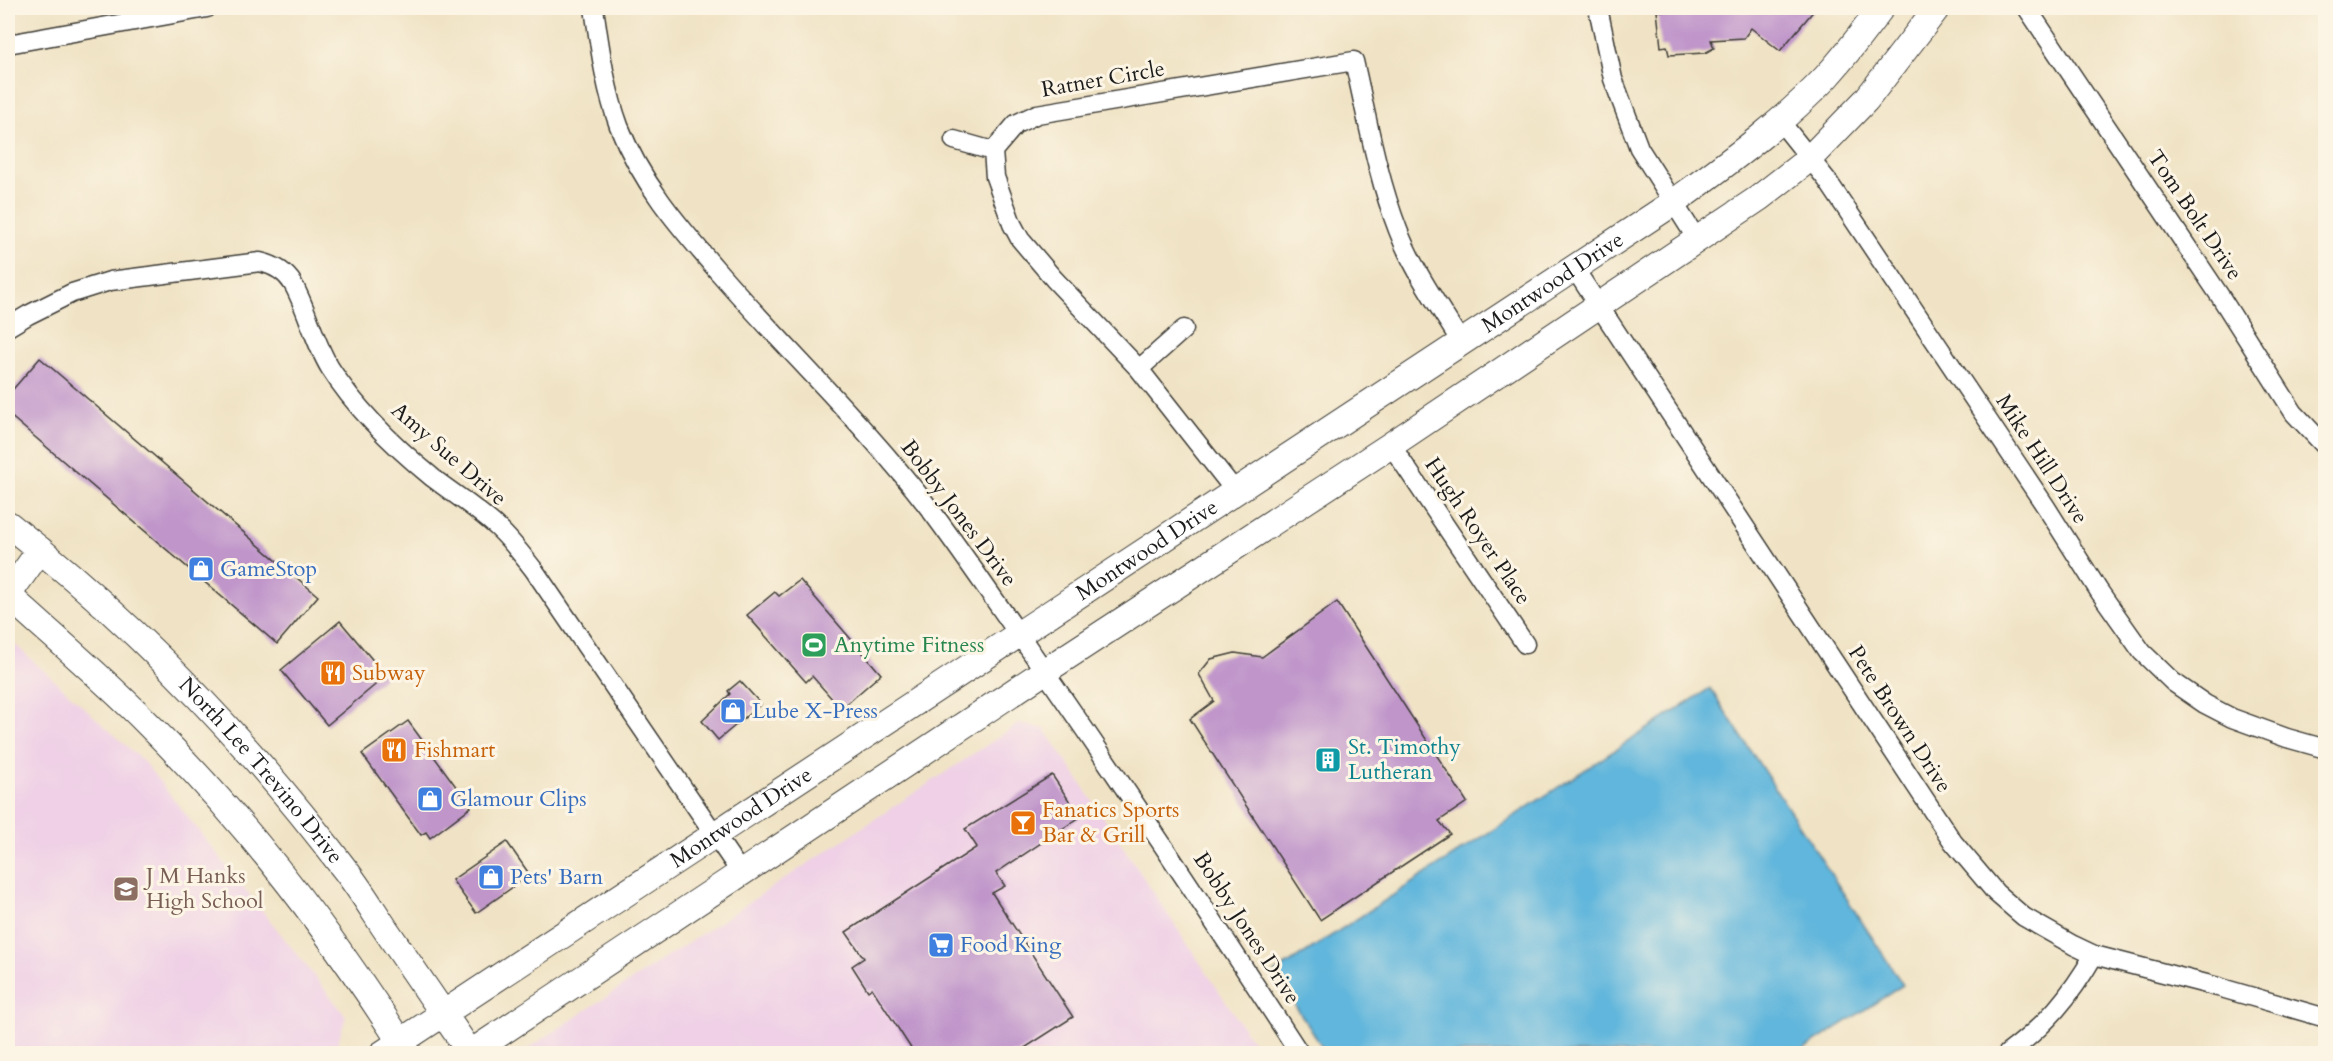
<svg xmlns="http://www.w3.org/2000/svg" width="2333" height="1061" viewBox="0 0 2333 1061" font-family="Cardo,serif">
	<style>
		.built { fill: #efd0e6 }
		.water { fill: #60b6dc; stroke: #3e697c; stroke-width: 1.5 }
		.building { fill: #c095ca }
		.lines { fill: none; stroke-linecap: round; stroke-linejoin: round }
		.street-casing { stroke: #3c3a35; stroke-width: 21 }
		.secondary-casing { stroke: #3c3a35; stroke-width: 28 }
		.street { stroke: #fff; stroke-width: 18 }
		.secondary { stroke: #fff; stroke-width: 26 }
		.labels { text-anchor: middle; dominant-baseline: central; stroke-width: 6; stroke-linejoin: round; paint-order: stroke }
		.street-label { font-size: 22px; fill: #1c1c1c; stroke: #fcf5e5 }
		.shop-label { font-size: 22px; fill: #366cbe; stroke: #fcf5e5; text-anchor: start }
		.leisure-label { font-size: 22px; fill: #27864d; stroke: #fcf5e5; text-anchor: start }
		.food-label { font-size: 22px; fill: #c56008; stroke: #fcf5e5; text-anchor: start }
		.culture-label { font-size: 22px; fill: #0d838f; stroke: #fcf5e5; text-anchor: start }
		.education-label { font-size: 22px; fill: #785e54; stroke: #fcf5e5; text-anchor: start }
	</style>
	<rect width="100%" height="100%" fill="#fcf5e5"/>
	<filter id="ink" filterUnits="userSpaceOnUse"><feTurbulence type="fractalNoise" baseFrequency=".0167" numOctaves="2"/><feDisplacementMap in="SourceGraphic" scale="12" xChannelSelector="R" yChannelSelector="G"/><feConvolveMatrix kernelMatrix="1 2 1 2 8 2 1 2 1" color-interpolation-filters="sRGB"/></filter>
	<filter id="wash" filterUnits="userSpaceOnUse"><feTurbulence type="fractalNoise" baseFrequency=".008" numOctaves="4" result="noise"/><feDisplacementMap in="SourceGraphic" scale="24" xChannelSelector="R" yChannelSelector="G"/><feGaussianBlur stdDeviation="1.35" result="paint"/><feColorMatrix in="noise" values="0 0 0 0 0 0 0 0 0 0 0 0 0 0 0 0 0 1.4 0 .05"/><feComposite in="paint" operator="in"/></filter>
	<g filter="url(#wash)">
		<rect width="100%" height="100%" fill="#f0e3c5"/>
		<path class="built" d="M8,638L144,762L346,1016L336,1049L329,1054L8,1053Z
			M1020,723L1045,729L1260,1053L520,1054Z"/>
		<path class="water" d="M1710,688L1903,985L1798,1053H1326L1274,973Z"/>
		<g id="blocks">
			<path class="building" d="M1704,8H1816L1780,51L1751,28L1744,38L1711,40L1714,48L1705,53L1669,55L1667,46L1661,47L1657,11Z
				M40,358L318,596L277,644L8,414V395Z
				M800,580L881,674L841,709L812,676L806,682L747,615L775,592L779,596Z
				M1337,602L1467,802L1439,821L1450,834L1320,920L1190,719L1214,701L1199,674L1211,659L1235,653L1262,657Z
				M340,621L386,676L327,725L281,670Z
				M740,681L761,704L718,740L702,721L730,694L728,691Z
				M408,721L471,807L430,838L426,832L421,835L362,754Z
				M1052,775L1080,817L996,873L1005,886L992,893L1073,1017L1017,1053H914L872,988L868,991L852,966L864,958L846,932L977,847L965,829Z
				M507,842L530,875L476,913L452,880Z"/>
		</g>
	</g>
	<g filter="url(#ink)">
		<use href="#blocks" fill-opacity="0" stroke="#3c3a35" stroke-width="1.5"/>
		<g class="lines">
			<defs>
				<path id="street" d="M594,8C600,48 605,88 619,126C640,181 678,225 716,269C785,349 864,423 929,508C960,549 988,591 1018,633C1115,772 1208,912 1300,1054
					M1598,8L1613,79L1639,148L1698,241
					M2027,8L2220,296L2294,413L2326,447
					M8,44L207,8
					M1780,121L1827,180L2046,507L2099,591L2142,652L2173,682L2205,704L2232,718L2287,738L2326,749
					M954,140L993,151
					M1574,268L1953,842L1996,893L2024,917L2073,945L2094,955L2218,987L2326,1018
					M8,327L28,315L72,293L110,281L260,262C273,265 286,272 293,284C308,311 314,342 330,368C356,409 395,447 433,478C455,495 478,509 498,528C512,541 523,556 534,570L741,873
					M1139,369L1184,329
					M1391,445L1525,644
					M1235,491L1139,369L1054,279L1020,239L1012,224L995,177L993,151L1016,124L1037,114L1354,61C1367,117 1377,176 1398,230C1413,270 1439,306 1461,342
					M2007,1054C2046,1025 2070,997 2094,955"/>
				<g id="secondary">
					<path id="s1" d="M8,524C134,623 246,739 343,867C359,887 372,909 386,930C415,972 443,1013 471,1054"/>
					<path d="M8,595C55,638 104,679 149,725C247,822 334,937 408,1054"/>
					<path d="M8,595L40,550"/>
					<path id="s2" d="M382,1054L1673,203C1726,164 1781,125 1826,77C1846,55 1864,31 1881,8"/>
					<path d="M469,1054L1045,671L1391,445L1759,198L1809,159L1866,100L1937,8"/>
				</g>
			</defs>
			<use href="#street" class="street-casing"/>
			<use href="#secondary" class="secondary-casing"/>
			<use href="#street" class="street"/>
			<use href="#secondary" class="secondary"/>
		</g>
	</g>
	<defs>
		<symbol id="shop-square" viewBox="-11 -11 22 22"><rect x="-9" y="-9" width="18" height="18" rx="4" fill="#3f7fe0" stroke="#fcf5e5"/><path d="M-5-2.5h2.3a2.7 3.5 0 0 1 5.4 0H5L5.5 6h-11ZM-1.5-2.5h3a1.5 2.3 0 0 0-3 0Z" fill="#fff"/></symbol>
		<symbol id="stadium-square" viewBox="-11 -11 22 22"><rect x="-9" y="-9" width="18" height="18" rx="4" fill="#2e9e5b" stroke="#fcf5e5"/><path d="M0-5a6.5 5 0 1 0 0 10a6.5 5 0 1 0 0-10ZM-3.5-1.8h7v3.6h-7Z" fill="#fff"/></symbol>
		<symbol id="restaurant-square" viewBox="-11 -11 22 22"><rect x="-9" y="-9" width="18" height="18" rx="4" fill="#e8710a" stroke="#fcf5e5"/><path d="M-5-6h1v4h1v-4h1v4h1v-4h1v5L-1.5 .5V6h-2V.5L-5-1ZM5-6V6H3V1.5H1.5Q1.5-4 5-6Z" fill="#fff"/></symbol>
		<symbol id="building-square" viewBox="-11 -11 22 22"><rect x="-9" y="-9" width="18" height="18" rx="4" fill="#0f9aa8" stroke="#fcf5e5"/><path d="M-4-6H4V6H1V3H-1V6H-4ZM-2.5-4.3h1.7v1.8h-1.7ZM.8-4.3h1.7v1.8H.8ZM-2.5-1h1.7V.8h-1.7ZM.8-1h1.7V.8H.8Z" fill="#fff"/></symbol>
		<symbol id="bar-square" viewBox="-11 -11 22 22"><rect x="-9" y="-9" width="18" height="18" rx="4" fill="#e8710a" stroke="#fcf5e5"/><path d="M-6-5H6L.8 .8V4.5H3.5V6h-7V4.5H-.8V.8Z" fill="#fff"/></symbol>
		<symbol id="school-square" viewBox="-11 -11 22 22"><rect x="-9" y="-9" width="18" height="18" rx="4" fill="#8d6e63" stroke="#fcf5e5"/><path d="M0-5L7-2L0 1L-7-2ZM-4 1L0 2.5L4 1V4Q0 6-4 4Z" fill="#fff"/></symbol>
		<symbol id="supermarket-square" viewBox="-11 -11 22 22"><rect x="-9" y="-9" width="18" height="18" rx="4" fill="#3f7fe0" stroke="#fcf5e5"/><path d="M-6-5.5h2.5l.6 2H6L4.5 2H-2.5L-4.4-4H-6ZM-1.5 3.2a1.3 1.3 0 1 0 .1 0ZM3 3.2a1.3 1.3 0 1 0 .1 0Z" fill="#fff"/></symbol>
	</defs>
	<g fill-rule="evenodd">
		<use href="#shop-square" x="186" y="554" width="30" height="30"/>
		<use href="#stadium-square" x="799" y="630" width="30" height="30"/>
		<use href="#restaurant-square" x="318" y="658" width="30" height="30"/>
		<use href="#shop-square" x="718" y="696" width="30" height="30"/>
		<use href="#restaurant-square" x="379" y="735" width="30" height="30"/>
		<use href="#building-square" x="1313" y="745" width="30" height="30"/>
		<use href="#shop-square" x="415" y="784" width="30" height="30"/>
		<use href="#bar-square" x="1008" y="808" width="30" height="30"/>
		<use href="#shop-square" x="476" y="862" width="30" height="30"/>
		<use href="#school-square" x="111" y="874" width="30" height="30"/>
		<use href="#supermarket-square" x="926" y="930" width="30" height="30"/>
	</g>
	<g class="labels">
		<g class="street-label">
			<text transform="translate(1103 79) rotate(-10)">Ratner Circle</text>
			<text transform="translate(2195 215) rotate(56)">Tom Bolt Drive</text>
			<text stroke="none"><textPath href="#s2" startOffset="1402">Montwood Drive</textPath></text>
			<text transform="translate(449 454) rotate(41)">Amy Sue Drive</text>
			<text transform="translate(2042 459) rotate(57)">Mike Hill Drive</text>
			<text transform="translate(959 513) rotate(53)">Bobby Jones Drive</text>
			<text transform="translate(1478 531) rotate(56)">Hugh Royer Place</text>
			<text stroke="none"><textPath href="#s2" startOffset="916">Montwood Drive</textPath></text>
			<text transform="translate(1900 719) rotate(57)">Pete Brown Drive</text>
			<text stroke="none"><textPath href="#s1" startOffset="354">North Lee Trevino Drive</textPath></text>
			<text stroke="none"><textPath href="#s2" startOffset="430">Montwood Drive</textPath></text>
			<text transform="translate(1247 928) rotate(57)">Bobby Jones Drive</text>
		</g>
		<g class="shop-label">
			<text x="220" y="569">GameStop</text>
			<text x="752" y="711">Lube X-Press</text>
			<text x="450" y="799">Glamour Clips</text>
			<text x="510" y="877">Pets' Barn</text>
			<text x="960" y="945">Food King</text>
		</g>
		<g class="leisure-label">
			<text x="834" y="645">Anytime Fitness</text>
		</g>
		<g class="food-label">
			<text x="352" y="673">Subway</text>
			<text x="414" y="750">Fishmart</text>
			<text x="1042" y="810">Fanatics Sports<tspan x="1042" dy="25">Bar &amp; Grill</tspan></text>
		</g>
		<g class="culture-label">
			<text x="1348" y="747">St. Timothy<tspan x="1348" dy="25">Lutheran</tspan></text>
		</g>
		<g class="education-label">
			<text x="146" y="876">J M Hanks<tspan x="146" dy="25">High School</tspan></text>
		</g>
	</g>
	<rect width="2333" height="1061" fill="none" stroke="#fcf5e5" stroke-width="30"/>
</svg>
